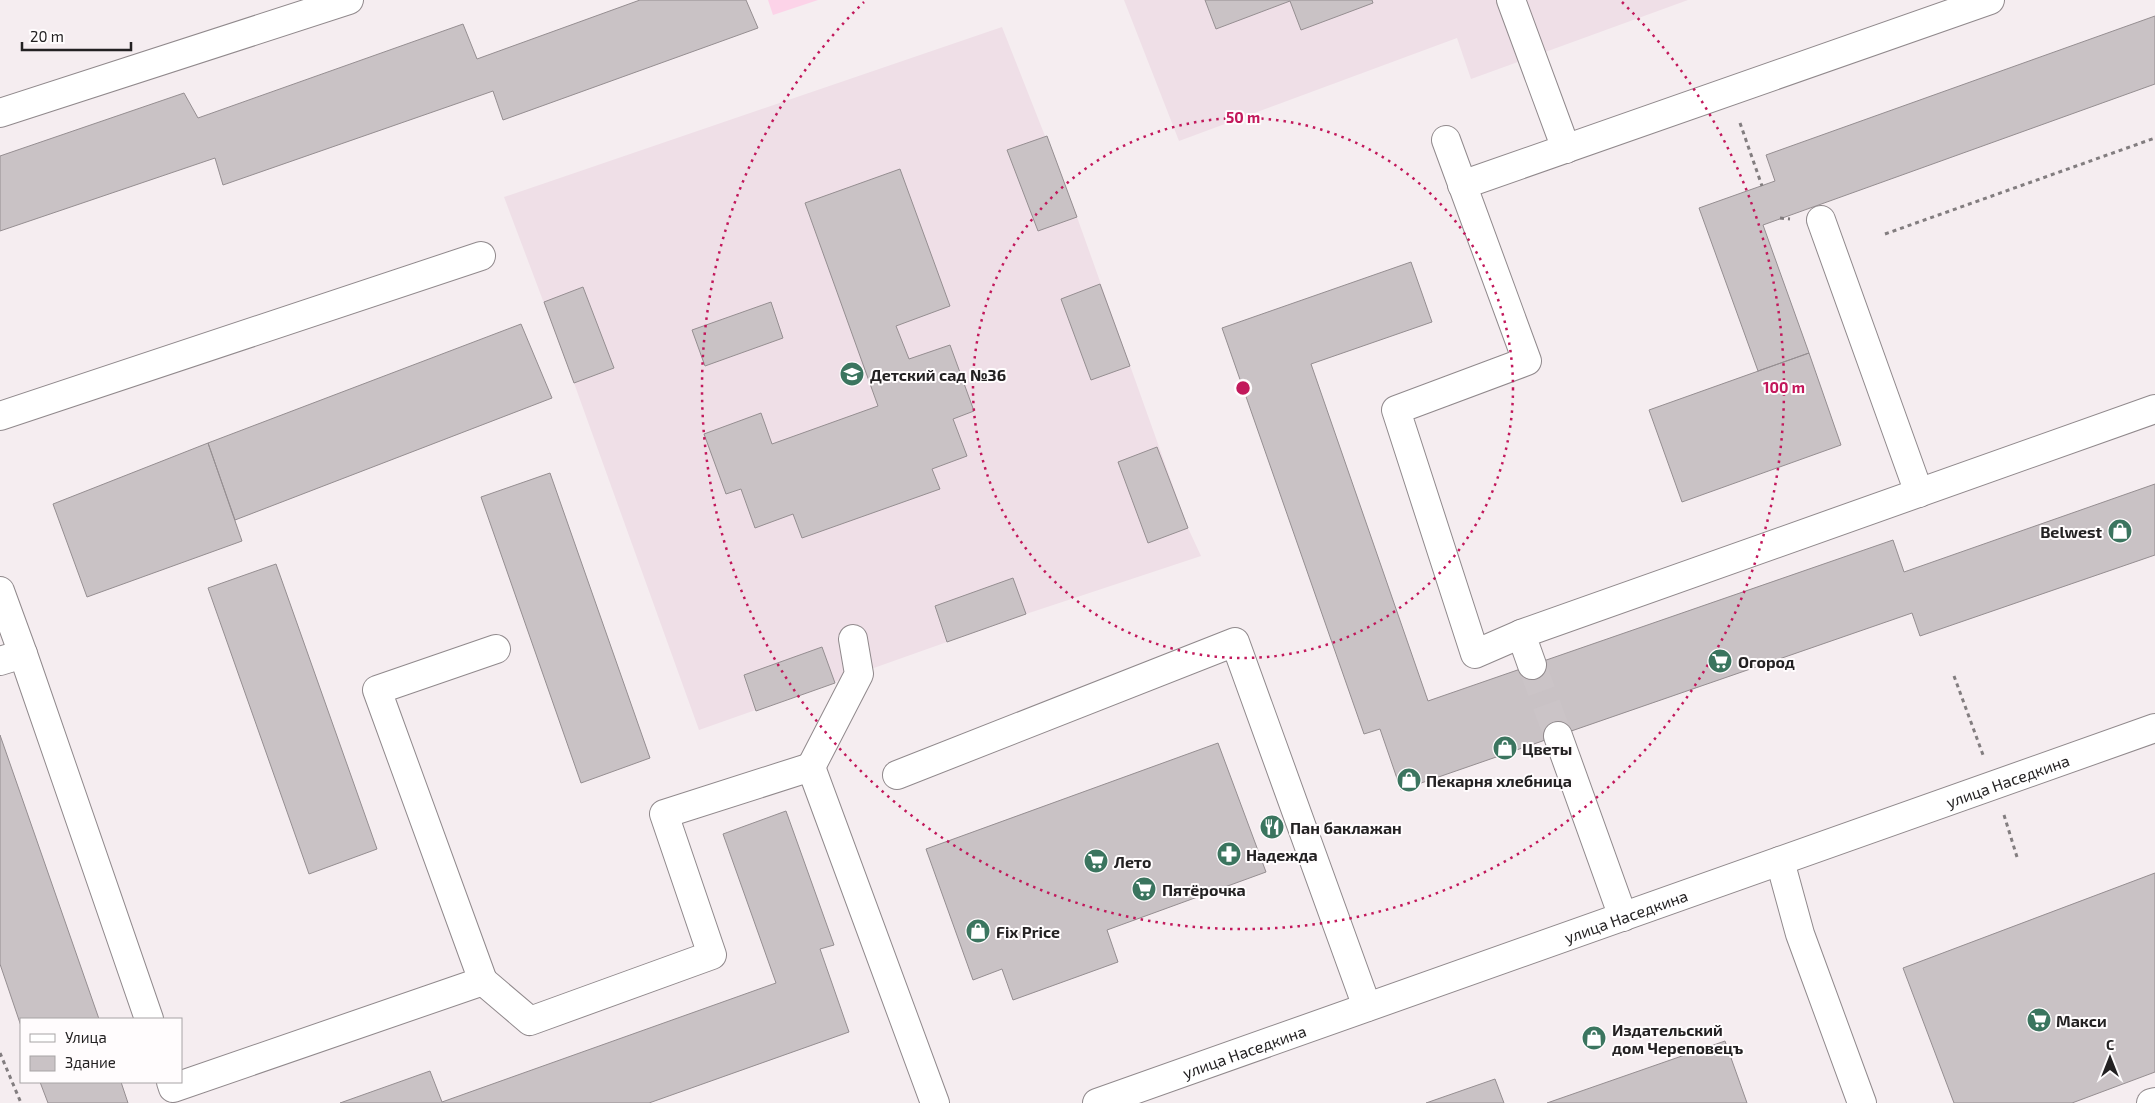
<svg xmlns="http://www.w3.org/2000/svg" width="2155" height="1103" viewBox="0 0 2155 1103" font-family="'Exo 2',sans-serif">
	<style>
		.built { fill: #efdfe7 }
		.green { fill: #fcd3e8 }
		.building { fill: #c9c2c5; stroke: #958e91 }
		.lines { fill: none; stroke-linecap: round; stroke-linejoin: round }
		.minor-tunnel { stroke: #cbc4c7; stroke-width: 28; stroke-dasharray: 28 14; stroke-linecap: butt }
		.minor-casing { stroke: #90898c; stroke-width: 30 }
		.path { stroke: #827d7f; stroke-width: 3; stroke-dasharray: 4 4; stroke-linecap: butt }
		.minor { stroke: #fff; stroke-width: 28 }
		.ring { fill: none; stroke: #c2185b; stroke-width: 2.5; stroke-dasharray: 2.5 5 }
		.labels { text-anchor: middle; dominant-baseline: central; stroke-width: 4; stroke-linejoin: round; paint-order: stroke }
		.poi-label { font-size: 16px; font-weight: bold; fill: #232122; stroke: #fffcfd; text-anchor: start }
		.street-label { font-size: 16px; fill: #232122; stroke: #fffcfd }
		.centre { fill: #c2185b; stroke: #fffcfd; stroke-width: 2.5 }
		.ring-label { font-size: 15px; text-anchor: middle; font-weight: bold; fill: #c2185b; stroke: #fffcfd; stroke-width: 4; stroke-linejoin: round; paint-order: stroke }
	</style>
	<rect width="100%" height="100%" fill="#f5edf0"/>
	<path class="built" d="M1124,0H1688L1471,79L1457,38L1179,141Z
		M1002,27L1077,217L1188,528L1201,556L1026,614L699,730L574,383L504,197Z"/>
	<path class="green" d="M768,0H818L773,15Z"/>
	<path class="building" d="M640,0H746L758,28L503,120L493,91L223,185L215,158L0,231V156L184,93L198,118L463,24L477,59Z
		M1205,0H1372L1373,3L1301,30L1290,1L1216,29Z
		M2155,16V84L1763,225L1809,353L1758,371L1699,208L1775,181L1766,155Z
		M1047,136L1077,217L1038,231L1007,150Z
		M900,169L950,306L896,326L909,359L950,345L974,411L953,419L967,456L932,469L940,489L802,538L793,514L755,528L741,489L726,494L704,434L761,413L772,444L878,406L805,203Z
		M1411,262L1432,322L1311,364L1428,701L1893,540L1904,572L2155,484V555L1920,636L1912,613L1401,790L1380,729L1364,734L1222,328Z
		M1100,284L1130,366L1091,380L1061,299Z
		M583,287L614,368L574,383L544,302Z
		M771,302L783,338L705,366L692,330Z
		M521,324L552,398L235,520L208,443Z
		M1809,353L1841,445L1682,502L1649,410Z
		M208,443L242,541L87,597L53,504Z
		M1157,447L1188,528L1148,543L1118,462Z
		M550,473L650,758L581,783L481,497Z
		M276,564L377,849L309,874L208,588Z
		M1013,578L1026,614L947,642L935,606Z
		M822,647L835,683L756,711L744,675Z
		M0,735L99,1019H21V1026L0,964Z
		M1218,743L1266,872L1107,930L1118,962L1013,1000L1002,969L973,980L926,849Z
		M786,811L834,945L820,949L849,1032L649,1103H340L430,1071L442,1102L776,983L723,834Z
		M2155,873V1072L2072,1103H1954L1903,968Z
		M1725,1041L1747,1103H1547Z
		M1495,1079L1504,1103H1426Z
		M40,1082H121L128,1103H48Z"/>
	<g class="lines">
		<path class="minor-tunnel" d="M1532,665L1558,736"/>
		<defs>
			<g id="minor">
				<path d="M1511,0L1566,149"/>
				<path d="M0,113L349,0"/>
				<path d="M1446,140L1527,361L1396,410L1475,654L1521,634"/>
				<path d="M1462,185L1990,0"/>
				<path d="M1821,220L1919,493"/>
				<path d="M0,416L481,256"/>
				<path d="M0,591L23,654"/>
				<path d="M0,661L23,654L149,1019"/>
				<path d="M1532,665L1521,634L2155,409"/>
				<path d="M1558,736L1623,917"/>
				<path d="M811,767L859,674L853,639"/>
				<path d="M897,775L1235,642L1367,1007"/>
				<path d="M1780,861L1800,934L1862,1103"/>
				<path d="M483,981L530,1021L712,955L664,814L811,767L935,1103"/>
				<path d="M171,1082L173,1088L483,981L377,690L496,649"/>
				<path id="s1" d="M1097,1103L2155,728"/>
				<path d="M2151,1103L2155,1102"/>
			</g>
		</defs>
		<use href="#minor" class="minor-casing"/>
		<path class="path" d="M1740,123L1762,186
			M1780,218L1790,219
			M1885,234L2155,138
			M1954,676L1983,755
			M2004,815L2017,857
			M0,1053L21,1103"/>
		<use href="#minor" class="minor"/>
	</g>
	<g class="ring">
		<circle cx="1243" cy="388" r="270"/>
		<path d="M1622 2A541 541 0 1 1 864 2"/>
	</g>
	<defs>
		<symbol id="school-disc" viewBox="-11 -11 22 22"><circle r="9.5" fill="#3b755f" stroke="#fffcfd"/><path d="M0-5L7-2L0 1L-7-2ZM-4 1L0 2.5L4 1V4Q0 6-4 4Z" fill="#fff"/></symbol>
		<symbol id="shop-disc" viewBox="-11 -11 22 22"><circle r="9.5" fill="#3b755f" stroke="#fffcfd"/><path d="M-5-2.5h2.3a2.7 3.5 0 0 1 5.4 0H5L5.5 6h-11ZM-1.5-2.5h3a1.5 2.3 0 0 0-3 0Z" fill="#fff"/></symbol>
		<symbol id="supermarket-disc" viewBox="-11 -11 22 22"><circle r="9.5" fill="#3b755f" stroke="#fffcfd"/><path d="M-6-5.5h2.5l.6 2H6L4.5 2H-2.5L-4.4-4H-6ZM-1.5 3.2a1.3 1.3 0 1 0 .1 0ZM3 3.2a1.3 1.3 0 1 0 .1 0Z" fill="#fff"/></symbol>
		<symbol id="restaurant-disc" viewBox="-11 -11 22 22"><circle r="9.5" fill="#3b755f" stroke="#fffcfd"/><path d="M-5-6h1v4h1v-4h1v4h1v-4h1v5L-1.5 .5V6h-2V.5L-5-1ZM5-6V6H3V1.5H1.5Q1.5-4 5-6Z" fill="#fff"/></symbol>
		<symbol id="pharmacy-disc" viewBox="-11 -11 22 22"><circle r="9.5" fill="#3b755f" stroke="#fffcfd"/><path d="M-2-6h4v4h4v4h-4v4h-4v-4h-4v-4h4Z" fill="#fff"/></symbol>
	</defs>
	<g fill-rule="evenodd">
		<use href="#school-disc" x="838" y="360" width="28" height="28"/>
		<use href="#shop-disc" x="2106" y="517" width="28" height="28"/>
		<use href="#supermarket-disc" x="1706" y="647" width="28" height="28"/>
		<use href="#shop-disc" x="1491" y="734" width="28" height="28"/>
		<use href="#shop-disc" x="1395" y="766" width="28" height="28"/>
		<use href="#restaurant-disc" x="1258" y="813" width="28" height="28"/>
		<use href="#pharmacy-disc" x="1215" y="840" width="28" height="28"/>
		<use href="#supermarket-disc" x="1082" y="847" width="28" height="28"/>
		<use href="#supermarket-disc" x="1130" y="875" width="28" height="28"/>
		<use href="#shop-disc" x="964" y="917" width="28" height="28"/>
		<use href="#supermarket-disc" x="2025" y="1006" width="28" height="28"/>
		<use href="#shop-disc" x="1580" y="1024" width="28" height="28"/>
	</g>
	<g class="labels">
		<g class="poi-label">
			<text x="870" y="374">Детский сад №36</text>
			<text x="2102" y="531" text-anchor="end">Belwest</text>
			<text x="1738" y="661">Огород</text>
			<text x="1522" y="748">Цветы</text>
			<text x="1426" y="780">Пекарня хлебница</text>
			<text x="1290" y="827">Пан баклажан</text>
			<text x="1246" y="854">Надежда</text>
			<text x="1114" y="861">Лето</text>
			<text x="1162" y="889">Пятёрочка</text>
			<text x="996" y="931">Fix Price</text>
			<text x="2056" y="1020">Макси</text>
			<text x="1612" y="1029">Издательский<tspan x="1612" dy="18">дом Череповецъ</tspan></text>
		</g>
		<g class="street-label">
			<text stroke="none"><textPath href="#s1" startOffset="966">улица Наседкина</textPath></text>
			<text stroke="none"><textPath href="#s1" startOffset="561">улица Наседкина</textPath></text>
			<text stroke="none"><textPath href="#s1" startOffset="156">улица Наседкина</textPath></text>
		</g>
	</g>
	<circle cx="1243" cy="388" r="8" class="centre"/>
	<g class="ring-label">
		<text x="1243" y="123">50 m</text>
		<text x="1784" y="393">100 m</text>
	</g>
	<rect x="20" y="1018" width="162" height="65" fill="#fffcfd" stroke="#a7a4a5"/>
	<rect x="30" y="1034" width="25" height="8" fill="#ffffff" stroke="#a7a4a5"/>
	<text x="65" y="1043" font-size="15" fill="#232122">Улица</text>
	<rect x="30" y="1056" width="25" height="15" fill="#c9c2c5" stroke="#a7a4a5"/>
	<text x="65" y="1068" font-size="15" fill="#232122">Здание</text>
	<g transform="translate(2110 1058)" stroke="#fffcfd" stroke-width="4" paint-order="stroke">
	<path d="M0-4L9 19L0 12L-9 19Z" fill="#232122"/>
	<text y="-8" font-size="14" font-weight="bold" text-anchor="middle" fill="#232122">С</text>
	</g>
	<path d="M22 42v8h109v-8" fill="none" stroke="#232122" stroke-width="2.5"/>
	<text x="30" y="42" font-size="15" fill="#232122" stroke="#fffcfd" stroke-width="4" paint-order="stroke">20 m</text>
</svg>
